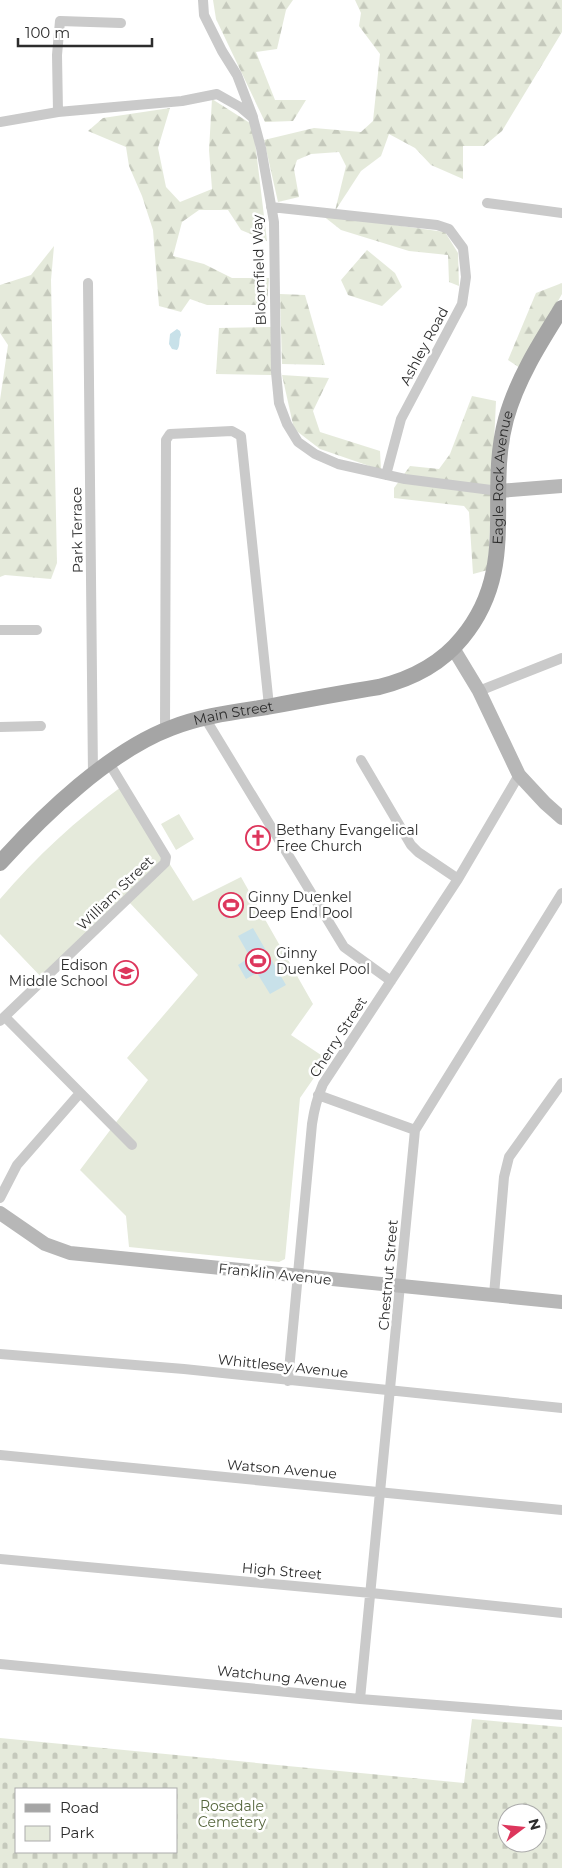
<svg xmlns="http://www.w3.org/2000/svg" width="562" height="1868" viewBox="0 0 562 1868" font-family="Montserrat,sans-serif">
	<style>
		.green { fill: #e5eadb }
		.forest { fill: url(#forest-firs) }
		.cemetery { fill: url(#cemetery-stones); fill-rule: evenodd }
		.water { fill: #c8e1e9 }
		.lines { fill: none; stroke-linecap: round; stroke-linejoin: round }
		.street { stroke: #cacaca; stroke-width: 10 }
		.secondary { stroke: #b7b7b7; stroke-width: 14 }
		.primary { stroke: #a5a5a5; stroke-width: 16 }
		.labels { text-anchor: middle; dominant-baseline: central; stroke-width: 5; stroke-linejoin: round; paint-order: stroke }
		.street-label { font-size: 14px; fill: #2d2d2d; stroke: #fff }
		.poi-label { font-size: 14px; fill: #2d2d2d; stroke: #fff; text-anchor: start }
		.park-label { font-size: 14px; fill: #56663d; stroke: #fff }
	</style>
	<defs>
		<pattern id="forest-firs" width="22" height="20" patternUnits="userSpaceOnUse" patternTransform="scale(1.25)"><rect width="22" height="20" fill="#e5eadb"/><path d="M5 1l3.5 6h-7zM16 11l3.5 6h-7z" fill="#c5c9bc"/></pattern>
		<pattern id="cemetery-stones" width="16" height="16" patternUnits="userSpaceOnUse" patternTransform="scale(1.25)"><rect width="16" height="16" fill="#e5eadb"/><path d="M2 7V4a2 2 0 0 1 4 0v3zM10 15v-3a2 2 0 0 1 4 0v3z" fill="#c5c9bc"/></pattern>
	</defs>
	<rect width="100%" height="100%" fill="#fff"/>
	<path class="green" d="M121,787L193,901L241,877L313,1004L291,1035L327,1059L300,1098L285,1259L279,1262L129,1247L126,1216L80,1170L148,1080L127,1058L198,975L128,901L44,980L0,934V899C37,856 76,820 121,787Z
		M179,814L194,839L176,850L161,824Z"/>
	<path class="forest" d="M213,0H293L286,10L277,49L256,52L275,100H306L293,121L265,122L216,19Z
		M355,0H562V32L502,131L484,146H463V179L431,165L415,148L389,134L381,156L361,171L335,211L346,166L339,152L311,154L297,160L294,169L299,197L278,202L264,140L314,128L361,132L373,121L380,54L359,26L361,13Z
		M212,99L253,125L267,241L241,230L228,210H199L182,222L173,256L204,264L232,278H269L267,305H207L190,299L181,312L159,306L153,230L142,196L129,166L126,147L88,131L103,118L170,108L158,148L166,187L180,202L212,189L209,150Z
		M322,215L445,232L458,253L459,286L449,282L448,255L409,251L341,230Z
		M54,246L51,280L57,563L51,579L5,575L0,577V400L8,345L0,333V285L31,275Z
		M367,250L395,273L402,287L382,306L348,295L341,280Z
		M562,283V294L520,368L508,360L536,293Z
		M280,294L305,295L325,365L282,364Z
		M271,327L272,375L216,374L219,328Z
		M282,375L329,378L313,411L320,432L380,451L381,470L320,449L294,429Z
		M472,396L496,401L488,570L473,574L469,512L464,506L394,498V488L410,466L439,469L450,454Z"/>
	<path class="cemetery" d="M472,1719L562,1727V1868H0V1738L464,1783ZM16,1789H176V1852H16ZM507,1813H537V1843H507Z"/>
	<path class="water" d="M177,329L180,331L181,335C178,340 181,345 177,350L172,349L169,344L170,334Z
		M234,894L244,908L226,919L219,903Z
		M253,928L286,985L270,994L257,973L246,979L238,965L250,957L238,936Z"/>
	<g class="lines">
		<path class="street" d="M203,0L204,15L222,51L237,75L253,117
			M58,112L57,55L60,21L121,23
			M0,122L58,112L182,101L217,94L240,107L253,118L261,148L274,222L276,372L279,403L287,424L298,442L315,454L338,464L405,479L499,491
			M487,203L562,213
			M271,207L437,225L449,229L463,248L466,277L462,304L401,419L386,475
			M88,283L93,776
			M0,630H37
			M479,691L562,658
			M205,718L344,947L391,981
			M0,727L41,726
			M165,730L166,440L170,434L232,431L241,436L269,706
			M361,760L411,845L418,852L458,879
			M5,1017L132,1145
			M0,1021L165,863L166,857L109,763
			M318,1095L415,1130
			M0,1198L17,1165L80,1093
			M494,1295L504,1177L509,1157L562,1083
			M0,1354L184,1369L562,1408
			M288,1381L312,1124C314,1110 317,1098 323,1084L458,879L519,775
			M0,1455L562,1510
			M0,1559L371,1593L562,1613
			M0,1664L360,1699L562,1715
			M360,1699L415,1130L562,893"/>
		<path class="secondary" d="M499,491L562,486
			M453,648L479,691L519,775L545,803L562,818
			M0,1213L45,1244L70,1253L562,1302"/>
		<path class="primary" id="s1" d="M0,863C44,814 110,751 171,728C201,716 235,712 267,707C304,700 342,693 379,687C411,679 441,664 462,638C520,568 485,497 506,419C517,379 540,343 562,308"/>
	</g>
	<defs>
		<symbol id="church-ring" viewBox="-11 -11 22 22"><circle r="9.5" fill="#fff" stroke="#dd365c" stroke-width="1.5"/><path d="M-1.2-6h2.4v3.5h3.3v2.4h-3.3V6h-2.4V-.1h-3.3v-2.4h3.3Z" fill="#dd365c"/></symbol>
		<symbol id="stadium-ring" viewBox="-11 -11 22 22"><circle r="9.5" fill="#fff" stroke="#dd365c" stroke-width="1.5"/><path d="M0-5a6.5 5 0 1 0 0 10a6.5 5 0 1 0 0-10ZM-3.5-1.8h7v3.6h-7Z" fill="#dd365c"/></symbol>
		<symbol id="school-ring" viewBox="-11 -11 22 22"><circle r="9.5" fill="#fff" stroke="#dd365c" stroke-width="1.5"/><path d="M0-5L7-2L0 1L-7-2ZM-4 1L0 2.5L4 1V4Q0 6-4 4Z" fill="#dd365c"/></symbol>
	</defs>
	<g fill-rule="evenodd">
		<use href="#church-ring" x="244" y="824" width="28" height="28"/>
		<use href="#stadium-ring" x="217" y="891" width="28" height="28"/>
		<use href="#stadium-ring" x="244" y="947" width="28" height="28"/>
		<use href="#school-ring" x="112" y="959" width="28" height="28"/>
	</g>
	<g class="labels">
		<g class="street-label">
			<text transform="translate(259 270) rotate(-92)">Bloomfield Way</text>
			<text transform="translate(424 346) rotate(-62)">Ashley Road</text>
			<text stroke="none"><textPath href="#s1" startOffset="699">Eagle Rock Avenue</textPath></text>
			<text transform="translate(77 530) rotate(-91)">Park Terrace</text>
			<text stroke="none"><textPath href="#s1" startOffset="284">Main Street</textPath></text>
			<text transform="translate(115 893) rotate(-44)">William Street</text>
			<text transform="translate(338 1037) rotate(-57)">Cherry Street</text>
			<text transform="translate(275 1274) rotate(6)">Franklin Avenue</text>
			<text transform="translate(388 1275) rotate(-85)">Chestnut Street</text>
			<text transform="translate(283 1366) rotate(6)">Whittlesey Avenue</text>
			<text transform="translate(282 1469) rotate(5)">Watson Avenue</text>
			<text transform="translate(282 1571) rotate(5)">High Street</text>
			<text transform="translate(282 1677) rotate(6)">Watchung Avenue</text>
		</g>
		<g class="poi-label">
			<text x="276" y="830">Bethany Evangelical<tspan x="276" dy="16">Free Church</tspan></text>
			<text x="248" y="897">Ginny Duenkel<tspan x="248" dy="16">Deep End Pool</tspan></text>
			<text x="276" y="953">Ginny<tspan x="276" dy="16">Duenkel Pool</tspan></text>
			<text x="108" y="965" text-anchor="end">Edison<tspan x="108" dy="16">Middle School</tspan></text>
		</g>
		<g class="park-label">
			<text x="232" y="1806">Rosedale<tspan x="232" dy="16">Cemetery</tspan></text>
		</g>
	</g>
	<rect x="15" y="1788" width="162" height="65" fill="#ffffff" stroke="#ababab"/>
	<rect x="25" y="1804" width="25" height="8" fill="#a5a5a5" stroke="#ababab"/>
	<text x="60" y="1813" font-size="15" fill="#2d2d2d">Road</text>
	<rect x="25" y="1826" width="25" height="15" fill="#e5eadb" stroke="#ababab"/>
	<text x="60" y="1838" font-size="15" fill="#2d2d2d">Park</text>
	<g transform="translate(522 1828) rotate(74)"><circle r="24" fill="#ffffff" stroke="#ababab"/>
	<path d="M0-4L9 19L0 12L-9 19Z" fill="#dd365c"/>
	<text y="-8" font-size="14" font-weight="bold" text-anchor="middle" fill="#2d2d2d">N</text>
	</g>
	<path d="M18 38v8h134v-8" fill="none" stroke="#2d2d2d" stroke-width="2.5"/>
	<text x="25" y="38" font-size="15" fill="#2d2d2d" stroke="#ffffff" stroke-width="4" paint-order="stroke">100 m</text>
</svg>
